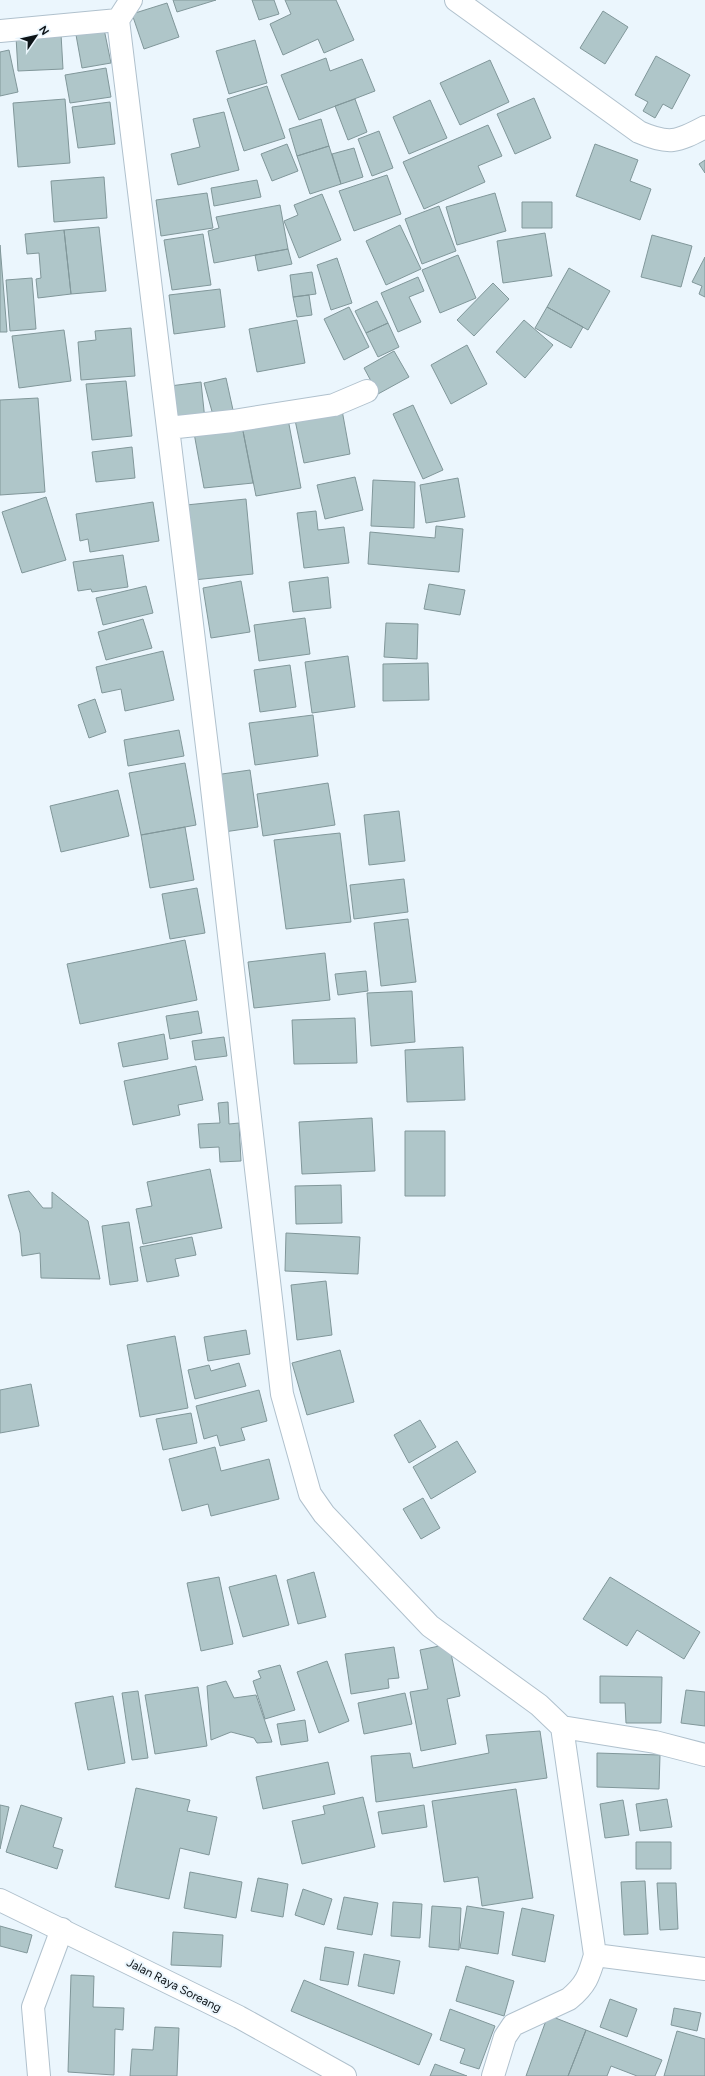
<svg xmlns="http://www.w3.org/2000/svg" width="705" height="2076" viewBox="0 0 705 2076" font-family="Figtree,sans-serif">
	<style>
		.building { fill: #afc6c9; stroke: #81979a }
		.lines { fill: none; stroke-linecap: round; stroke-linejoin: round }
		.street-casing { stroke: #b0c1cd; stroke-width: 24 }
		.secondary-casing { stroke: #b0c1cd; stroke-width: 24 }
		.street { stroke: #fff; stroke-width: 22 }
		.secondary { stroke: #fff; stroke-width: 22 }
		.labels { text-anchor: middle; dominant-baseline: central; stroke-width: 4; stroke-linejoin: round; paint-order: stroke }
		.street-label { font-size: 12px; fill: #0d1317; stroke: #ebf6fd }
	</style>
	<rect width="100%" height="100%" fill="#ebf6fd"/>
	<path class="building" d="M173,0H216L177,12Z
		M252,0H274L279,14L259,20Z
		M285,0H336L354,40L324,53L318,39L283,55L270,24L291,14Z
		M167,3L179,37L144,49L132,14Z
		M603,11L628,27L605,64L580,48Z
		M104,29L111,63L82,68L76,35Z
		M61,34L63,69L18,71L16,37Z
		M255,40L267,83L229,94L216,51Z
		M9,50L18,92L0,96V52Z
		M656,56L690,75L672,109L663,104L655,118L643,111L648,102L635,95Z
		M326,58L330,71L362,59L375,91L299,120L281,75Z
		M490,60L509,102L460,125L440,83Z
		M106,68L111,97L70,103L65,75Z
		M267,86L285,138L244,151L227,99Z
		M534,98L551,138L515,154L497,114Z
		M65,99L70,163L18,167L13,103Z
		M355,99L367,132L348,140L335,106Z
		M430,100L447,138L409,154L393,117Z
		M110,102L115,144L78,148L72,107Z
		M224,112L239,170L178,185L171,154L200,147L193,119Z
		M321,119L329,146L297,156L289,129Z
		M488,125L502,156L478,166L485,182L424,209L403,162Z
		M379,131L393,168L372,176L358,139Z
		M287,144L298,171L272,181L261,154Z
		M595,144L638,160L630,181L651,189L640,220L576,196Z
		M329,146L341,184L310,194L297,156Z
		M354,148L363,177L341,184L332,154Z
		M705,160V173L699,164Z
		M387,175L401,214L354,231L339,191Z
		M104,177L107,218L54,222L51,181Z
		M257,180L261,197L214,206L211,188Z
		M207,193L213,228L161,236L156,200Z
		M495,193L506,231L457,245L446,207Z
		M322,194L341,240L299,258L284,221L298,215L294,205Z
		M522,202H552V228H522Z
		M280,205L288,249L214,263L208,231L219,228L216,217Z
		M439,206L456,251L422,264L405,219Z
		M400,225L421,269L386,285L366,241Z
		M99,227L106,291L71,294L64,230Z
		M64,230L71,294L38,298L36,279L41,278L39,253L27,254L25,234Z
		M545,233L552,276L503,283L497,241Z
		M203,234L211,285L172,290L164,240Z
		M652,235L692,246L681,287L641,277Z
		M0,245L7,332H0Z
		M288,249L292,264L258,271L255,255Z
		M458,255L476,298L440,313L422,270Z
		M705,257V297L699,294L702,286L692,282Z
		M337,258L352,303L331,310L317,265Z
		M569,268L610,291L588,330L547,307Z
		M312,272L316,294L293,297L290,275Z
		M418,277L424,291L409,297L421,322L398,332L381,293Z
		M32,278L36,329L10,331L6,280Z
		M493,283L509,299L474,336L457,320Z
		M220,289L225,327L174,334L169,295Z
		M309,295L312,315L297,317L293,297Z
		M377,301L388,323L366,333L355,311Z
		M349,307L369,347L344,360L324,319Z
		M547,307L583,327L571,348L535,328Z
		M297,320L305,363L257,372L249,329Z
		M524,320L553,345L525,378L496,352Z
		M388,323L399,347L378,357L366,333Z
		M131,328L135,376L81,380L78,342L96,340L95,331Z
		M64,330L71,381L19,388L12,336Z
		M467,345L487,384L451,404L431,365Z
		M394,351L409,377L378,394L364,368Z
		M226,378L233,410L213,415L204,383Z
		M126,381L132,436L92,440L86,384Z
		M201,382L205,420L175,423L170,386Z
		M38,398L45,492L0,495V400Z
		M413,405L443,470L423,479L393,414Z
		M342,410L350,454L304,463L295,420Z
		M288,419L301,488L256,496L242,426Z
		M242,426L253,483L204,488L194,433Z
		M132,447L135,478L96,482L92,452Z
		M355,477L363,510L325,519L317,485Z
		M458,478L465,517L426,523L420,485Z
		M373,480L415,482L414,528L371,526Z
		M46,497L66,560L22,573L2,512Z
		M246,499L253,574L193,580L186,505Z
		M153,502L159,541L90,552L88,539L80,541L76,514Z
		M316,511L318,530L344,527L349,563L304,568L297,513Z
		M436,526L463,529L459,572L368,564L370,532L435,538Z
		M123,555L128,587L92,592L91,589L78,591L73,562Z
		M328,577L331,608L293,612L289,582Z
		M241,581L250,632L211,638L203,588Z
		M429,584L465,590L460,615L424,609Z
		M146,586L153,613L103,625L96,598Z
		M305,618L310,654L259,661L254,625Z
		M143,619L152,648L106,660L98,632Z
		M386,623L418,624L417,659L384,657Z
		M163,651L174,700L125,711L121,689L102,693L96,667Z
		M348,656L355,707L312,713L305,662Z
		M428,663L429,700L383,701V664Z
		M290,665L296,707L260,712L254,670Z
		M95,699L106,732L89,738L78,705Z
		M313,715L318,756L255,765L249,723Z
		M179,730L184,756L128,766L124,740Z
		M185,763L196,825L141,835L129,773Z
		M250,770L258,827L224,832L215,775Z
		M328,783L335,825L263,836L257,794Z
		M118,790L129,836L61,852L50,806Z
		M399,811L405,861L369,865L364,815Z
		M185,827L194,880L150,888L141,835Z
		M340,833L351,922L286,929L274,840Z
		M404,879L408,912L354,919L350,885Z
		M197,888L205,933L170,939L162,894Z
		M408,919L416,982L381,986L374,923Z
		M185,940L197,1000L80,1024L67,964Z
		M325,953L330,1000L254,1008L248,962Z
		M366,971L368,991L338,995L335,974Z
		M412,991L415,1042L371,1046L367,993Z
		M198,1011L202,1033L170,1039L166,1016Z
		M355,1018L357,1063L294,1064L292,1020Z
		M164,1034L168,1059L123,1067L118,1043Z
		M224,1037L227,1056L195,1060L192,1041Z
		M463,1047L465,1100L407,1102L405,1050Z
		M196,1066L203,1100L178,1105L180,1115L133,1125L124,1081Z
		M228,1102L229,1124L239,1123L241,1161L220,1162L219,1147L200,1148L198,1124L220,1123L218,1103Z
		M372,1118L375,1171L302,1174L299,1122Z
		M405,1131H445V1196H405Z
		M210,1169L222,1228L143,1244L136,1209L152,1206L147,1182Z
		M341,1185L342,1223L296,1224L295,1186Z
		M29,1191L43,1208H52V1192L88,1221L100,1279L41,1278L40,1253L22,1256L20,1233L8,1195Z
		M129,1222L138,1281L110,1285L102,1226Z
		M286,1233L360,1237L358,1274L285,1271Z
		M192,1237L196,1255L175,1259L179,1276L147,1282L140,1247Z
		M326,1281L332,1335L297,1340L291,1285Z
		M246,1330L250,1354L208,1361L204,1337Z
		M175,1336L188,1408L140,1417L127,1345Z
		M340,1350L354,1402L307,1415L292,1363Z
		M239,1363L246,1386L195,1399L188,1370L209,1365L211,1371Z
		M31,1384L39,1426L0,1433V1390Z
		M259,1390L267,1421L241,1428L245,1440L220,1446L217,1435L204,1439L196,1406Z
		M191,1413L197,1443L163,1450L156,1419Z
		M420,1420L436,1447L409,1463L394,1435Z
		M457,1441L476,1472L431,1499L413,1467Z
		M215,1447L221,1471L269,1459L279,1499L211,1516L208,1504L182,1511L169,1459Z
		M423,1498L440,1528L421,1539L403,1509Z
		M314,1572L326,1617L298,1624L287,1580Z
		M276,1575L289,1625L243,1637L229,1587Z
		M219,1577L233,1644L201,1651L187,1583Z
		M610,1577L700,1632L684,1659L637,1630L627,1646L583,1619Z
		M449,1644L460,1696L447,1699L456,1744L421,1751L410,1692L428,1689L420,1650Z
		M394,1647L399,1678L388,1679L389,1688L351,1694L345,1654Z
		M327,1661L349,1721L319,1733L297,1672Z
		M280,1665L295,1710L265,1719L253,1681L261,1678L258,1671Z
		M600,1676L662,1677L661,1723H626L625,1703H600Z
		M226,1681L234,1698L256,1695L272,1742L257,1743L254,1738L231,1732L211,1740L207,1686Z
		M198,1687L207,1746L155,1754L145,1695Z
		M686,1690L705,1692V1726L681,1723Z
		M138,1691L148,1758L132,1760L122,1693Z
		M405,1693L412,1724L364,1734L358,1703Z
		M113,1696L125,1763L88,1770L75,1703Z
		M305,1720L308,1741L281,1745L277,1724Z
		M540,1731L547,1778L376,1802L371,1756L410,1753L413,1768L489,1753L486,1735Z
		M597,1753L660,1755L659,1789L597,1787Z
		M328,1762L335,1794L263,1809L256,1777Z
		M136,1788L190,1800L187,1811L217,1817L209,1855L180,1848L169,1899L115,1887Z
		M516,1789L533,1898L482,1906L478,1877L444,1882L432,1801Z
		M363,1797L375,1847L302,1864L292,1821L325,1814L323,1806Z
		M667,1799L672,1827L640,1831L636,1804Z
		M623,1800L629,1835L605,1838L600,1804Z
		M0,1805L9,1807L0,1849Z
		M21,1805L62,1818L53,1847L63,1850L57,1869L6,1852Z
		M424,1805L427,1827L382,1834L378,1812Z
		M636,1842H671V1869H636Z
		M190,1872L242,1882L236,1918L184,1908Z
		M258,1878L288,1884L283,1917L251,1911Z
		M645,1881L648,1934L624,1935L621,1882Z
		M657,1883H676L678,1929L660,1930Z
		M303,1889L332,1899L324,1925L295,1915Z
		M344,1897L378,1903L372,1935L337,1929Z
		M393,1902L422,1904L420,1938L391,1936Z
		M432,1906L461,1908L459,1950L429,1947Z
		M467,1906L504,1912L498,1954L460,1948Z
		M522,1908L554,1915L545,1962L512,1955Z
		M0,1926L32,1935L27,1953L0,1946Z
		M173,1932L223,1935L221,1967L171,1965Z
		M325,1947L354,1952L348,1985L320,1980Z
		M364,1954L400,1961L394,1994L358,1986Z
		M466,1966L514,1981L504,2016L456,2001Z
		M71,1975L94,1976L93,2007L124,2008L123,2030L115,2029L114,2075L68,2072Z
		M304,1980L432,2034L419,2065L291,2011Z
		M610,1999L637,2009L627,2037L600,2027Z
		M674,2008L701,2013L697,2031L671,2025Z
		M450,2009L495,2026L479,2069L460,2063L465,2049L440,2040Z
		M548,2015L586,2030L568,2076H526Z
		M155,2027L179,2028L177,2076H130L132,2049L153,2050Z
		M586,2030L662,2060L655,2076H637L611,2066L607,2076H568Z
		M677,2031L705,2039V2076H664Z
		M435,2064L467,2076H430Z"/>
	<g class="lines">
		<defs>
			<path id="street" d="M131,0L118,20L210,771L282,1394L310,1494L324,1514L430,1626L539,1705L562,1727L595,1955C589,1976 586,1985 569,1999L513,2025L505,2037L493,2076
				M456,0L639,132C669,145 677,142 705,127
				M0,31L118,20
				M168,428L233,421L334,405L367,391
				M562,1727L655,1742L705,1755
				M595,1955L705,1969
				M39,2076L33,2007L62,1929"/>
			<path id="secondary" d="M0,1900L239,2017L345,2076"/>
		</defs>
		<use href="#street" class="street-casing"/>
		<use href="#secondary" class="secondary-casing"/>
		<use href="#street" class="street"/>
		<use href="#secondary" class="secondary"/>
	</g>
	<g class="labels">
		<g class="street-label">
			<text transform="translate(174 1985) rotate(27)">Jalan Raya Soreang</text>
		</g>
	</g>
	<g transform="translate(36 36) rotate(56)" stroke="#ebf6fd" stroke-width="3" paint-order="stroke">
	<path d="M0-3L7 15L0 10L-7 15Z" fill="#0d1317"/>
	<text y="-6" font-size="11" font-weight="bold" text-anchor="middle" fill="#0d1317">N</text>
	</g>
</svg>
